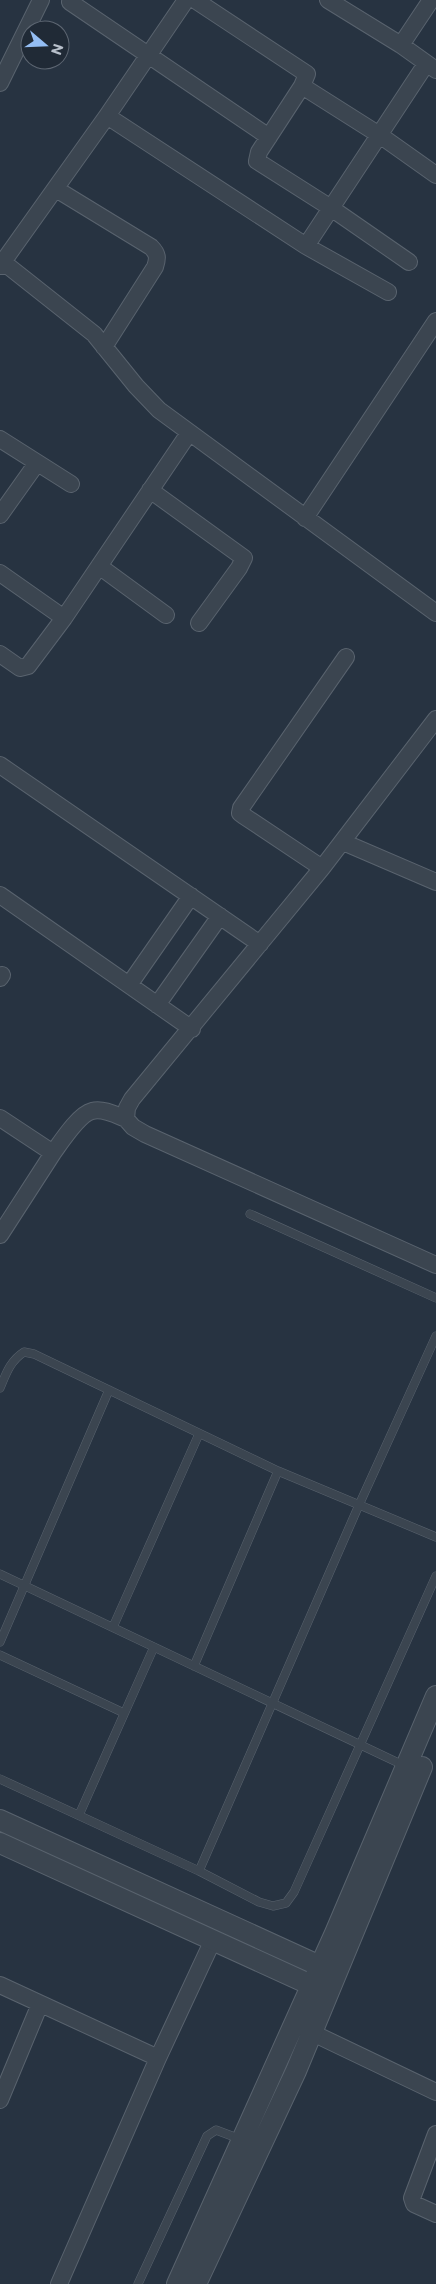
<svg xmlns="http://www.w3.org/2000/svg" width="436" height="2284" viewBox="0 0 436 2284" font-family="Commissioner,sans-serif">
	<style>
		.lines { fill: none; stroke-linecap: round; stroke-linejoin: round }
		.service-casing { stroke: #59636e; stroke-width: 9 }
		.minor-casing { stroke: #59636e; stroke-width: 18 }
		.tertiary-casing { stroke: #59636e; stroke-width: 22 }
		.service { stroke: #3b4550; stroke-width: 8 }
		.minor { stroke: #3b4550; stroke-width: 16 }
		.tertiary { stroke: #3b4550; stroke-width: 20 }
	</style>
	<rect width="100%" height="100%" fill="#273341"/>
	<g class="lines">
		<defs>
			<path id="service" d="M250,1214L436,1298
				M0,1388C6,1374 10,1361 24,1352L34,1354L278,1471L436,1537
				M0,1574L405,1766
				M113,1627L199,1434
				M0,1642L109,1390
				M0,1655L124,1713
				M194,1666L278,1471
				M0,1779L199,1871L259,1902L273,1906L286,1903L294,1892L436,1576
				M79,1815L154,1647
				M199,1871L359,1505L436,1336
				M138,2284L207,2136L216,2130L240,2139"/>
			<path id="minor" d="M195,0L307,74L302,86L259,152L257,161L331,208L409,262
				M328,0L401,45L436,70
				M70,2L269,137
				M401,45L431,0
				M0,83L41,0
				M302,86L381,136L436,175
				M107,116L306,246L426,64
				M56,189L151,247C158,254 158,258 155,267L104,347
				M306,246L388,292
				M3,262L94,334L136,386L159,410L436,613
				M0,266L107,116L186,0
				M0,439L71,484
				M150,490L244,558L239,568L199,623
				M0,515L37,463
				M305,518L436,321
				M99,566L166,615
				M0,573L64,618
				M0,654L20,668L28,666L64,618L189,433
				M436,719L322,868L132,1099L127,1108L126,1119L133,1127L145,1134L436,1265
				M0,765L260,944
				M343,842L436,882
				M322,868L244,816L240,813L241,808L346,657
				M0,895L192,1029
				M0,978L2,975
				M129,985L191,896
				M157,1005L220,916
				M0,1118L53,1153L0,1235
				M53,1153C61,1142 79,1114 92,1111C103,1108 116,1115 126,1119
				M0,1985L158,2058
				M300,2027L436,2092
				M0,2100L40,2004
				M436,2134L412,2198L414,2204L436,2214
				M59,2284L158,2058L213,1940"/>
			<path id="tertiary" d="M0,1820L333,1972
				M0,1843L322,1990
				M177,2284L335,1933L436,1696
				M196,2284L296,2071L422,1767"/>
		</defs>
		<use href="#service" class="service-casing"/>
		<use href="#minor" class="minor-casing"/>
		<use href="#tertiary" class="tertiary-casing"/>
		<use href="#service" class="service"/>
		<use href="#minor" class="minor"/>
		<use href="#tertiary" class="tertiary"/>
	</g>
	<g transform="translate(45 45) rotate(109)"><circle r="24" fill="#202a36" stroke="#5d6672"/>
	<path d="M0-4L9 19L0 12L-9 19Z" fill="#94bef4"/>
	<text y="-8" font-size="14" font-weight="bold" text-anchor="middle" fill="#b8c0cb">N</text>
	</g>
</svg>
